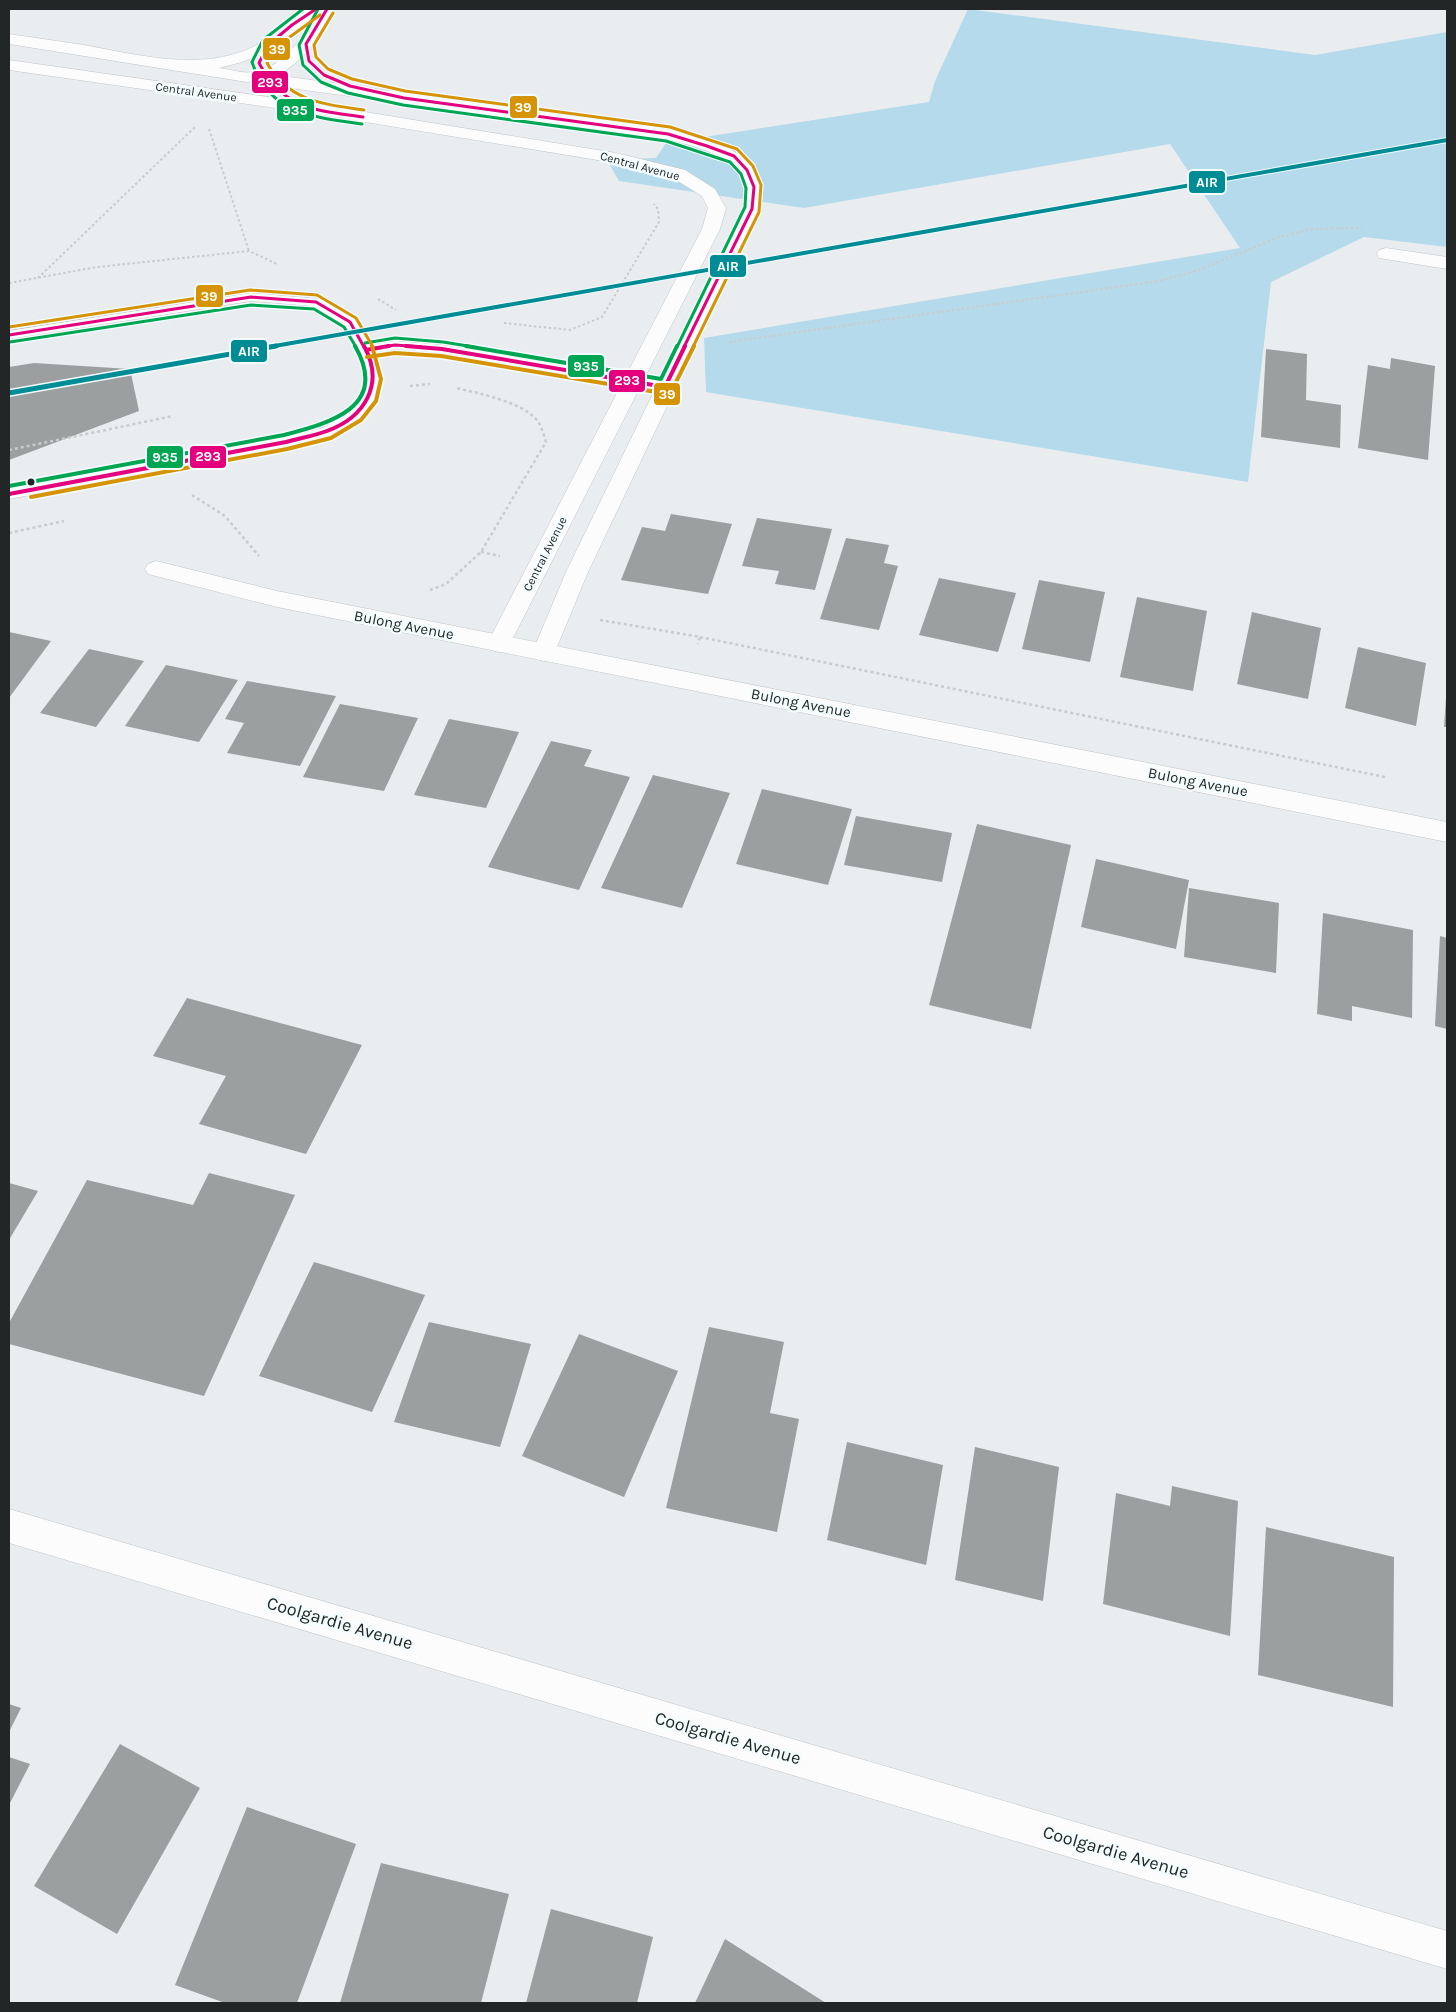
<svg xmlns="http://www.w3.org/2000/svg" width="1456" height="2012" viewBox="0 0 1456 2012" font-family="Karla,sans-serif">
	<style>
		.green { fill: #b4daeb }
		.building { fill: #9b9fa0 }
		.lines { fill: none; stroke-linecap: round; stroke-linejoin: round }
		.lane-casing { stroke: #c2c5c7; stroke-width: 1 }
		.street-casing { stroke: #c2c5c7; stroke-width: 1 }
		.secondary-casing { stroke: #c2c5c7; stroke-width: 1 }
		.path-far1 { stroke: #c9cbcc; stroke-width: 2; stroke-dasharray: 2.5 2.5; stroke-linecap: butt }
		.path { stroke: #c9cbcc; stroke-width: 2.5; stroke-dasharray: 3 3; stroke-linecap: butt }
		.lane { fill: #fcfcfd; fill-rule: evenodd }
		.street { fill: #fcfcfd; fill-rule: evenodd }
		.secondary { fill: #fcfcfd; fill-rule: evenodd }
		.bus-1-far1-casing { stroke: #f3fcff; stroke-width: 5.5 }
		.bus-1-casing { stroke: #f3fcff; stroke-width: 7 }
		.bus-2-far1-casing { stroke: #f3fcff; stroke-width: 5.5 }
		.bus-2-casing { stroke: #f3fcff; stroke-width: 7 }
		.bus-3-far1-casing { stroke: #f3fcff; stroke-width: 5.5 }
		.bus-3-casing { stroke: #f3fcff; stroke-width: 7 }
		.bus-1-far1 { stroke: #e5007d; stroke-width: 3 }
		.bus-1 { stroke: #e5007d; stroke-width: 4 }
		.bus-2-far1 { stroke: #00a651; stroke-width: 3 }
		.bus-2 { stroke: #00a651; stroke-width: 4 }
		.bus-3-far1 { stroke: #d79306; stroke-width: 3 }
		.bus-3 { stroke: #d79306; stroke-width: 4 }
		.rail-1-far1-casing { stroke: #f3fcff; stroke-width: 6 }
		.rail-1-casing { stroke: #f3fcff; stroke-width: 8 }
		.rail-1-far1 { stroke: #008c95; stroke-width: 4 }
		.rail-1 { stroke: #008c95; stroke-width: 5 }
		.bus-dot { fill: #232627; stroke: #f3fcff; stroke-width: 2 }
		.labels { text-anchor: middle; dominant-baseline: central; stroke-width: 5; stroke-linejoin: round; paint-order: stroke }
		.far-street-label { font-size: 12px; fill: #232627; stroke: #f3fcff }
		.street-label { font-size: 15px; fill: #232627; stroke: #f3fcff }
		.near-street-label { font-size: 18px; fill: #232627; stroke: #f3fcff }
		.line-badge { stroke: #f3fcff; stroke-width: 2 }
		.badge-label { font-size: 14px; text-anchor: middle; font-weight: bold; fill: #fff }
	</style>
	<rect width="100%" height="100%" fill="#e9edef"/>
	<path class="green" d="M968,9L1315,55L1447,32V247L1364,237L1271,282L1248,482L706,392L704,338L1240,248L1170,144L804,208L619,181L607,160L656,158L666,143L929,102L935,81Z"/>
	<path class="building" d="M1266,349L1307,354L1306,400L1341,405L1340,448L1261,437Z
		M1391,358L1435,366L1428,460L1358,448L1368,365L1390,369Z
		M34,363L130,369L139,411L9,460V367Z
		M671,514L732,524L708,594L621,580L642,527L665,531Z
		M757,518L832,529L815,590L775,584L779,571L742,566Z
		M846,538L889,545L884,563L898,566L879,630L820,619Z
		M939,578L1016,593L998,652L919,635Z
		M1039,580L1105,592L1090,662L1022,649Z
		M1137,597L1207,611L1193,691L1120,677Z
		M1252,612L1321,628L1308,699L1237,684Z
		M9,632L51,641L9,698Z
		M1358,647L1426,663L1416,726L1345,708Z
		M89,649L144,661L96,727L40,713Z
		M166,665L238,680L199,742L125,726Z
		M247,681L336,696L300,766L227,753L244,723L225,719Z
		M1446,698H1447V727H1444Z
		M340,704L418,718L384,791L303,777Z
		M449,719L519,732L486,808L414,795Z
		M551,741L592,750L584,766L630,777L579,890L488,867Z
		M653,775L730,793L682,908L601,888Z
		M762,789L852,809L828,885L736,864Z
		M856,816L952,833L942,882L844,865Z
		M977,824L1071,845L1031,1029L929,1005Z
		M1096,859L1189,880L1176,949L1081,927Z
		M1189,888L1279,903L1276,973L1184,957Z
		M1323,913L1413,930L1412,1018L1352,1006V1021L1317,1014Z
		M1440,936L1447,938V1029L1435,1026Z
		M187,998L362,1045L306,1154L199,1124L226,1076L153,1056Z
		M209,1173L295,1195L204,1396L9,1344V1323L87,1180L193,1205Z
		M9,1183L38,1191L9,1240Z
		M314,1262L425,1295L372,1412L259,1376Z
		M429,1322L531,1344L500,1447L394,1422Z
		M709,1327L784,1342L770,1413L799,1419L777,1532L666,1508Z
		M579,1334L678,1371L624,1497L522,1456Z
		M847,1442L943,1465L926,1565L827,1540Z
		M975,1447L1059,1467L1043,1601L955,1580Z
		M1172,1486L1238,1501L1230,1636L1103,1604L1116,1493L1170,1506Z
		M1266,1527L1394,1557L1393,1707L1258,1675Z
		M9,1704L21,1708L9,1732Z
		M120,1744L200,1788L117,1934L34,1886Z
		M9,1757L30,1764L9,1805Z
		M247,1807L356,1844L297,2003H225L175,1985Z
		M381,1863L509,1894L481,2003H340Z
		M551,1909L653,1937L637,2003H526Z
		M725,1939L826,2003H695Z"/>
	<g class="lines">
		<defs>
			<path id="lane" d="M251,293L321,299L355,319L370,345L395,341L442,345L665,382L670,384L672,387L670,390L665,392L442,353L395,349L374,353L381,380L376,398L361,418L333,434L286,447L9,499V489L286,437L323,428L351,412L362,397L367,380L359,350L344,325L313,306L251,301L9,339V331Z"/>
			<path id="street" d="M1386,248L1447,257V269L1379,258L1377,254L1379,250Z
				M156,561L277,591L1447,822V842L277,607L148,574L145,569L148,564Z
				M9,1509L1447,1931V1969L9,1543Z"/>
			<path id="secondary" d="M305,9H335C319,35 305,64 275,75L668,129C712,140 769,151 761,209L588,572L552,659L544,661L536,659L532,653L566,572L743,209C751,157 706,150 667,139L253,83L9,44V34C34,38 59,41 84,45C139,55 200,72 253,47C272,38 287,20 305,9ZM314,17C301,39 283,68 253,72C243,74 229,69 219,68L242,62L267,52Z
				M9,60L304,102L616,153L685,170L715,189L726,208L720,229L507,650L499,652L491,650L487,644L702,229L708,208L702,196L673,178L616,163L304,112L9,70Z"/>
		</defs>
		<use href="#lane" class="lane-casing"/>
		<use href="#street" class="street-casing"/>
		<use href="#secondary" class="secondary-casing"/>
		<path class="path-far1" d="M209,129L249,251
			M38,278L195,127
			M9,283L97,267L249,251L277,264
			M378,299L396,310
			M504,323L570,330L602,317L659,222L658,209L654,204
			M729,342L1159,281L1196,271L1279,237L1312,229L1362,228"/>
		<path class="path" d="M410,386L430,384
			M9,450L173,416
			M192,495L225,516L259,556
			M9,533L64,521
			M481,552L500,556
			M430,590L446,584L481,552L546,442C543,433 541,423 534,417C517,401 478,393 456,388
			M600,620L700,637L698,644
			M700,637L1385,777"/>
		<use href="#lane" class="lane"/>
		<use href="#street" class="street"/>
		<use href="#secondary" class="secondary"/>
		<defs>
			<path id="bus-1-far1" d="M316,9L292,25L268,45L259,63C284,110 315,110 363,117
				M327,9L306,44L309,61L324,75L350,86L404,98L668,134L707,146L734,156L747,170L754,187L752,209L684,347
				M9,335L251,297L316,302L350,322L364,347
				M382,347L395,345L421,347"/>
			<path id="bus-1" d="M406,346L442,349L665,387L685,346
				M366,350L389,346
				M9,494L286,442C300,438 314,436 327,431C365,417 385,384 364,346"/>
			<path id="bus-2-far1" d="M303,9L263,40L252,62C269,114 314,117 362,124
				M318,9L299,45L303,65L321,82L348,93L403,105L666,141L730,162L741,174L746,188L745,207L677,347
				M10,342L251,305L314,309L344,327L356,347
				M365,343L395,338L443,342L474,347"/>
			<path id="bus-2" d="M466,346L661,379L677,346
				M9,486L284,435C330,423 390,407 355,346"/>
			<path id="bus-3-far1" d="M333,13L314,45L316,57L328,69L352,79L405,91L670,127L737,149L753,166L761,185L759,212L693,347
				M320,15L283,42L267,63C289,102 324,104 364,110
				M9,327L250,290L317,295L356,318L373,347"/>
			<path id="bus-3" d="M367,357L395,353L441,356L668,394L672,390L694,346
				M31,497L287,449L331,438L361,420L376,401L381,379L372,346"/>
		</defs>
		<use href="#bus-1-far1" class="bus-1-far1-casing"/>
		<use href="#bus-1" class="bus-1-casing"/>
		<use href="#bus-2-far1" class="bus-2-far1-casing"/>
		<use href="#bus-2" class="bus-2-casing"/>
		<use href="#bus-3-far1" class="bus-3-far1-casing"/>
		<use href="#bus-3" class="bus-3-casing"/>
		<use href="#bus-1-far1" class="bus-1-far1"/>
		<use href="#bus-1" class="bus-1"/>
		<use href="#bus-2-far1" class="bus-2-far1"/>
		<use href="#bus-2" class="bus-2"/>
		<use href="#bus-3-far1" class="bus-3-far1"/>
		<use href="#bus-3" class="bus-3"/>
		<defs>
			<path id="rail-1-far1" d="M269,347L1447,140"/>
			<path id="rail-1" d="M9,393L276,346"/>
		</defs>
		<use href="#rail-1-far1" class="rail-1-far1-casing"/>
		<use href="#rail-1" class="rail-1-casing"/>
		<use href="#rail-1-far1" class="rail-1-far1"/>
		<use href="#rail-1" class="rail-1"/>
	</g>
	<circle class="bus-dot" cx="31" cy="482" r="4.5"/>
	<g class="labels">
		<g class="far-street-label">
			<text transform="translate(196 92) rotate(8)">Central Avenue</text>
			<text transform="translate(640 166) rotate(15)">Central Avenue</text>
			<text transform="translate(545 554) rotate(-63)">Central Avenue</text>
		</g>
		<g class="street-label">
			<text transform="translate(404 625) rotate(11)">Bulong Avenue</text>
			<text transform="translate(801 703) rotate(11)">Bulong Avenue</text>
			<text transform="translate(1198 782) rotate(11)">Bulong Avenue</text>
		</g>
		<g class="near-street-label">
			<text transform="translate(340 1623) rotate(16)">Coolgardie Avenue</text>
			<text transform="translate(728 1738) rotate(16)">Coolgardie Avenue</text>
			<text transform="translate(1116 1852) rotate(16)">Coolgardie Avenue</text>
		</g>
	</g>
	<g class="line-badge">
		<rect x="262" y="37" width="29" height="24" rx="5" fill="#d79306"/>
		<rect x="251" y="70" width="38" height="24" rx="5" fill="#e5007d"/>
		<rect x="509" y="95" width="29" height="24" rx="5" fill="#d79306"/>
		<rect x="276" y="98" width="39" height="24" rx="5" fill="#00a651"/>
		<rect x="1188" y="170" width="38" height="24" rx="5" fill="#008c95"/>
		<rect x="709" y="254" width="38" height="24" rx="5" fill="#008c95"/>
		<rect x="195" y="284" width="29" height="24" rx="5" fill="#d79306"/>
		<rect x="230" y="339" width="38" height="24" rx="5" fill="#008c95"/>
		<rect x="567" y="354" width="38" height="24" rx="5" fill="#00a651"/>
		<rect x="608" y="369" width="38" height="24" rx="5" fill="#e5007d"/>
		<rect x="653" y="382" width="28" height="24" rx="5" fill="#d79306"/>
		<rect x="189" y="445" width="38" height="24" rx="5" fill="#e5007d"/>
		<rect x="146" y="445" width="38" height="24" rx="5" fill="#00a651"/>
	</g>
	<g class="badge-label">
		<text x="277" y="54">39</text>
		<text x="270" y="87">293</text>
		<text x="523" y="112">39</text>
		<text x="295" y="115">935</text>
		<text x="1207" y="187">AIR</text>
		<text x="728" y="271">AIR</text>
		<text x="209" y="301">39</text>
		<text x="249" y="356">AIR</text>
		<text x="586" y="371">935</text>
		<text x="627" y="385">293</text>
		<text x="667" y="399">39</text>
		<text x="208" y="461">293</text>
		<text x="165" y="462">935</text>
	</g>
	<rect width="1456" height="2012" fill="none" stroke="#232627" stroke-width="20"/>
</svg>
